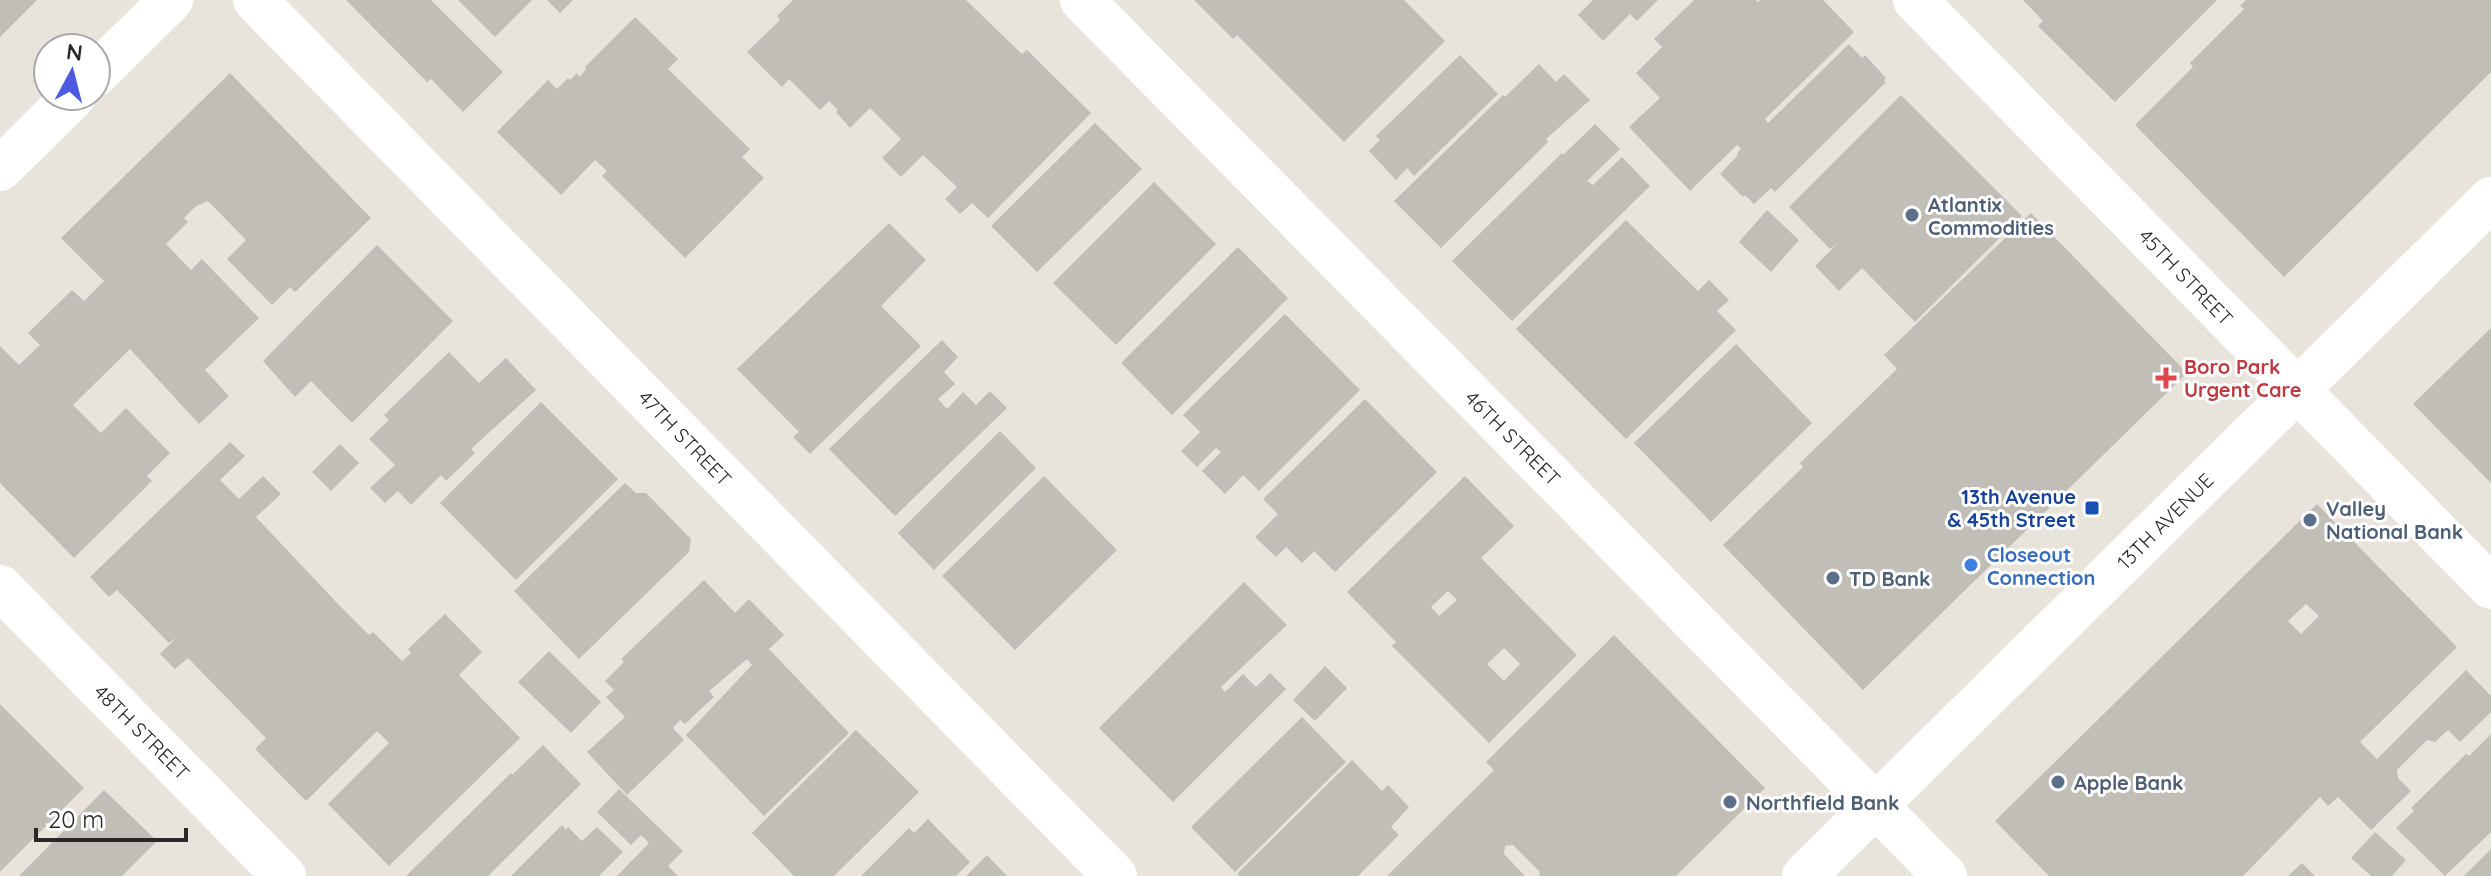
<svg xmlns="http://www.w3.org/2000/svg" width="2491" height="876" viewBox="0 0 2491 876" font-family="Quicksand,sans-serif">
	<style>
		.building { fill: #c1beb7; fill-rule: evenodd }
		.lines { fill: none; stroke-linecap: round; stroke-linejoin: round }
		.minor { stroke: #fff; stroke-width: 44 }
		.service-dot { fill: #5c6f8a; stroke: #fff; stroke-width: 3 }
		.health-dot { fill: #e0444e; stroke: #fff; stroke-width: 3 }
		.transit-dot { fill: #1a4fb4; stroke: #fff; stroke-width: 3 }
		.shop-dot { fill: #3f7fe0; stroke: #fff; stroke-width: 3 }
		.labels { text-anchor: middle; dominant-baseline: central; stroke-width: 6; stroke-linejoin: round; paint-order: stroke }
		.service-label { font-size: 20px; font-weight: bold; fill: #4e5e75; stroke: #fff; text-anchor: start }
		.street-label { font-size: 20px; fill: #282828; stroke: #fff }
		.health-label { font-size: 20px; font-weight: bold; fill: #be3a42; stroke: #fff; text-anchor: start }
		.transit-label { font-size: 20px; font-weight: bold; fill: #164399; stroke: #fff; text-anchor: end }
		.shop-label { font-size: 20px; font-weight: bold; fill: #366cbe; stroke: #fff; text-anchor: start }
	</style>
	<rect width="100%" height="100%" fill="#e8e4db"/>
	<path class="building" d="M0,0H37L0,37Z
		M346,0H431L503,72L463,112L431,79L427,82Z
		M458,0H532L495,37Z
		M547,0H573L560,13Z
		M793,0H966L1022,54L1027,50L1091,113L988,218L972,203L960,214L945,199L957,187L923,155L901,177L882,158L901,139L870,108L850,128L836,112L838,110L829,101L820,110L789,79L782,87L747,52L780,20L777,16Z
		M1194,0H1404L1445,41L1344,142L1237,35L1233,39Z
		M1593,0H1658L1637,21L1630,14L1603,41L1578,15Z
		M1694,0H1756L1758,2L1760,0H1823L1854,32L1765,119L1768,123L1849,44L1862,58L1865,55L1886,78L1884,80L1886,82L1775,192L1771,188L1754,204L1745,195L1743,197L1720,174L1738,155L1737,153L1741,149L1737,145L1690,191L1629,127L1660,98L1636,73L1662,47L1654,39Z
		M2023,0H2217L2115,102L2038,26L2043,21Z
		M2246,0H2491V72L2284,277L2135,125L2193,67L2190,63L2244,9L2240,6Z
		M635,17L678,59L668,69L750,149L742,157L764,178L685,258L602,176L607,171L595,160L561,195L497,132L548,80L557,89L568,78L570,80L577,73L580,77L586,69L585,67Z
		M1460,55L1498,94L1414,176L1407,168L1396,180L1369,151L1380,140L1376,136Z
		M1539,64L1556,82L1564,74L1590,100L1546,139L1548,142L1441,248L1394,201L1503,95L1505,97Z
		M230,73L371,218L295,292L290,287L272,305L227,259L246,240L208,201L196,206L184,218L188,222L166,244L191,270L202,259L259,318L205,370L229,396L199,424L130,349L73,405L101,433L126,408L170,453L147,476L152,481L74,558L0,483V346L19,365L40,345L28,333L72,290L84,301L104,281L61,238Z
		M1901,95L2022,216L1915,322L1862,268L1839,291L1815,266L1837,244L1830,249L1789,207Z
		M1095,123L1142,169L1037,272L991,226Z
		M1595,124L1620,149L1587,181L1593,185L1622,157L1650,186L1512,321L1452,261L1562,153L1563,155Z
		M1154,182L1216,244L1116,345L1053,283Z
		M1767,210L1799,240L1771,272L1739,242Z
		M2031,213L2187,373L1863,690L1723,545L1803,467L1800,463L1897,369L1884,355Z
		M1626,220L1698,291L1709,280L1729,300L1717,311L1736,330L1626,439L1516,329Z
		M889,223L926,260L881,306L921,346L810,454L793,437L799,432L737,369Z
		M377,245L453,321L352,423L311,381L295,397L263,361Z
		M1238,247L1288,298L1172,415L1121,363Z
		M1285,314L1360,390L1259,491L1243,475L1225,494L1202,471L1221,452L1216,448L1197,467L1181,451L1200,432L1183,415Z
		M2491,328V483L2413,404Z
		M942,340L958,357L944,372L955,384L938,399L947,409L963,392L976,405L990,391L1007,408L895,516L829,449Z
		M1736,344L1812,423L1711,522L1634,443Z
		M449,352L479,383L506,358L536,390L471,449L475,453L446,481L441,475L411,505L398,491L385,503L370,488L395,465L369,439L389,420L384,415Z
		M1365,399L1437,472L1335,572L1314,551L1302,563L1286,547L1276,557L1255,537L1278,514L1263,499Z
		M541,402L618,479L516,580L440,503Z
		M1000,431L1036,468L934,570L898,533Z
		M230,442L245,456L220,480L239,499L263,476L281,494L256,517L337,603L369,635L373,632L402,661L411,653L408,649L445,614L482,652L459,675L520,738L389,866L328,804L389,743L377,731L306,801L255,749L266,738L188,658L175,669L160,654L177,637L169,643L117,590L109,597L90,577Z
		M340,444L359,463L331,491L312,472Z
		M1044,476L1117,550L1015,650L942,576Z
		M1465,476L1514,526L1481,558L1577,655L1489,743L1392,646L1396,642L1347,592ZM1448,591L1457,600L1439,616L1431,607ZM1504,648L1520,664L1504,681L1487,664Z
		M625,483L636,493H646L691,539L689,552L579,659L514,591Z
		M2317,504L2457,647L2360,742L2377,759L2466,670L2491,696V712L2460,742L2448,730L2435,742L2427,740L2397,770L2398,778L2411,791L2371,830L2338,797L2328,806L2320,797L2243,876H2049L1995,821ZM2306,604L2319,616L2301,634L2288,621Z
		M704,580L735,613L749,599L784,635L769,649L849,733L764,816L686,735L752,665L747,659L709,691L714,697L685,724L680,720L673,728L684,740L627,795L587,752L625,717L606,697L614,690L605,681L624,662L621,659Z
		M1244,582L1287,625L1221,687L1225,692L1243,674L1256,687L1270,673L1286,689L1173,802L1099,728Z
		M1614,635L1765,788L1676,876H1539L1540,872L1513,845L1505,846L1504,854L1525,876H1387L1494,770L1486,762Z
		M549,651L601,702L571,733L518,682Z
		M1325,666L1347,688L1315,721L1293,700Z
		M0,704L84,788L0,872Z
		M1302,717L1346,762L1235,872L1191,827Z
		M856,730L919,792L834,876H794L752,833Z
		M2491,734V832L2445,876L2396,828L2414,811L2411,808L2466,754L2469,756Z
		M543,745L581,784L488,876H406L511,773L512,775Z
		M1352,760L1382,791L1388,785L1409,807L1391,827L1399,835L1358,876H1240L1237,874Z
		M619,789L683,851L668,866L678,876H617L649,843L641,835L631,845L597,812Z
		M104,790L157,841L122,876H19Z
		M928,819L970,862L956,876H861L909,828L914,833Z
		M562,825L566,830L568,827L582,841L597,827L623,852L599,876H511Z
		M2375,832L2406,860L2392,876H2371L2351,858Z
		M2491,849V876H2464Z
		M987,855L1007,876H966Z
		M2302,863L2315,876H2288Z"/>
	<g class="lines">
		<path class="minor" d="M255,0L1115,876
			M1082,0L1945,876
			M1915,0L2491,587
			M96,74L171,0
			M0,169L74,96
			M0,587L284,876
			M1804,876L2491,199"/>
	</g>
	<g class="service-dot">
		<circle cx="1912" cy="215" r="8"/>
		<circle cx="2310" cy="520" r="8"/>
		<circle cx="1833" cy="578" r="8"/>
		<circle cx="2058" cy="782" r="8"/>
		<circle cx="1730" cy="802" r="8"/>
	</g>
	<path class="health-dot" d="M2162 366h8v8h8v8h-8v8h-8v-8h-8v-8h8z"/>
	<rect class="transit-dot" x="2084" y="500" width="16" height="16" rx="4"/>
	<circle class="shop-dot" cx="1971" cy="565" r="8"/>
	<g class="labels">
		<g class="service-label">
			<text x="1928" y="204">Atlantix<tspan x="1928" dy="23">Commodities</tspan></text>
			<text x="2326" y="508">Valley<tspan x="2326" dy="23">National Bank</tspan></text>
			<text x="1849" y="578">TD Bank</text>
			<text x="2074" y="782">Apple Bank</text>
			<text x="1746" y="802">Northfield Bank</text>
		</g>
		<g class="street-label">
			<text transform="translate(2186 277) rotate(46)">45TH STREET</text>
			<text transform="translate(685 438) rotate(46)">47TH STREET</text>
			<text transform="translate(1513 438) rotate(45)">46TH STREET</text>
			<text transform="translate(2165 521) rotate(-45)">13TH AVENUE</text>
			<text transform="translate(142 732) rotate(45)">48TH STREET</text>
		</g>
		<g class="health-label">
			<text x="2184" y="366">Boro Park<tspan x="2184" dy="23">Urgent Care</tspan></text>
		</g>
		<g class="transit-label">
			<text x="2076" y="496">13th Avenue<tspan x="2076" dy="23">&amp; 45th Street</tspan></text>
		</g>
		<g class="shop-label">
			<text x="1987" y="554">Closeout<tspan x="1987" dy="23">Connection</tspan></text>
		</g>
	</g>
	<g transform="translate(72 72) rotate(7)"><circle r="38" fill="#ffffff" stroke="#a9a9a9" stroke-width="2"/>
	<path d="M0-6L14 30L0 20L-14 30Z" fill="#4e59e3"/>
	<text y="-12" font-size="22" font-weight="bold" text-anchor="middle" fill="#282828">N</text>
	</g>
	<path d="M36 828v12h150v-12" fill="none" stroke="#282828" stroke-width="4"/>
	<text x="48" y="828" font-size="24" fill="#282828" stroke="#ffffff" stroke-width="6" paint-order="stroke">20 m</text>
</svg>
